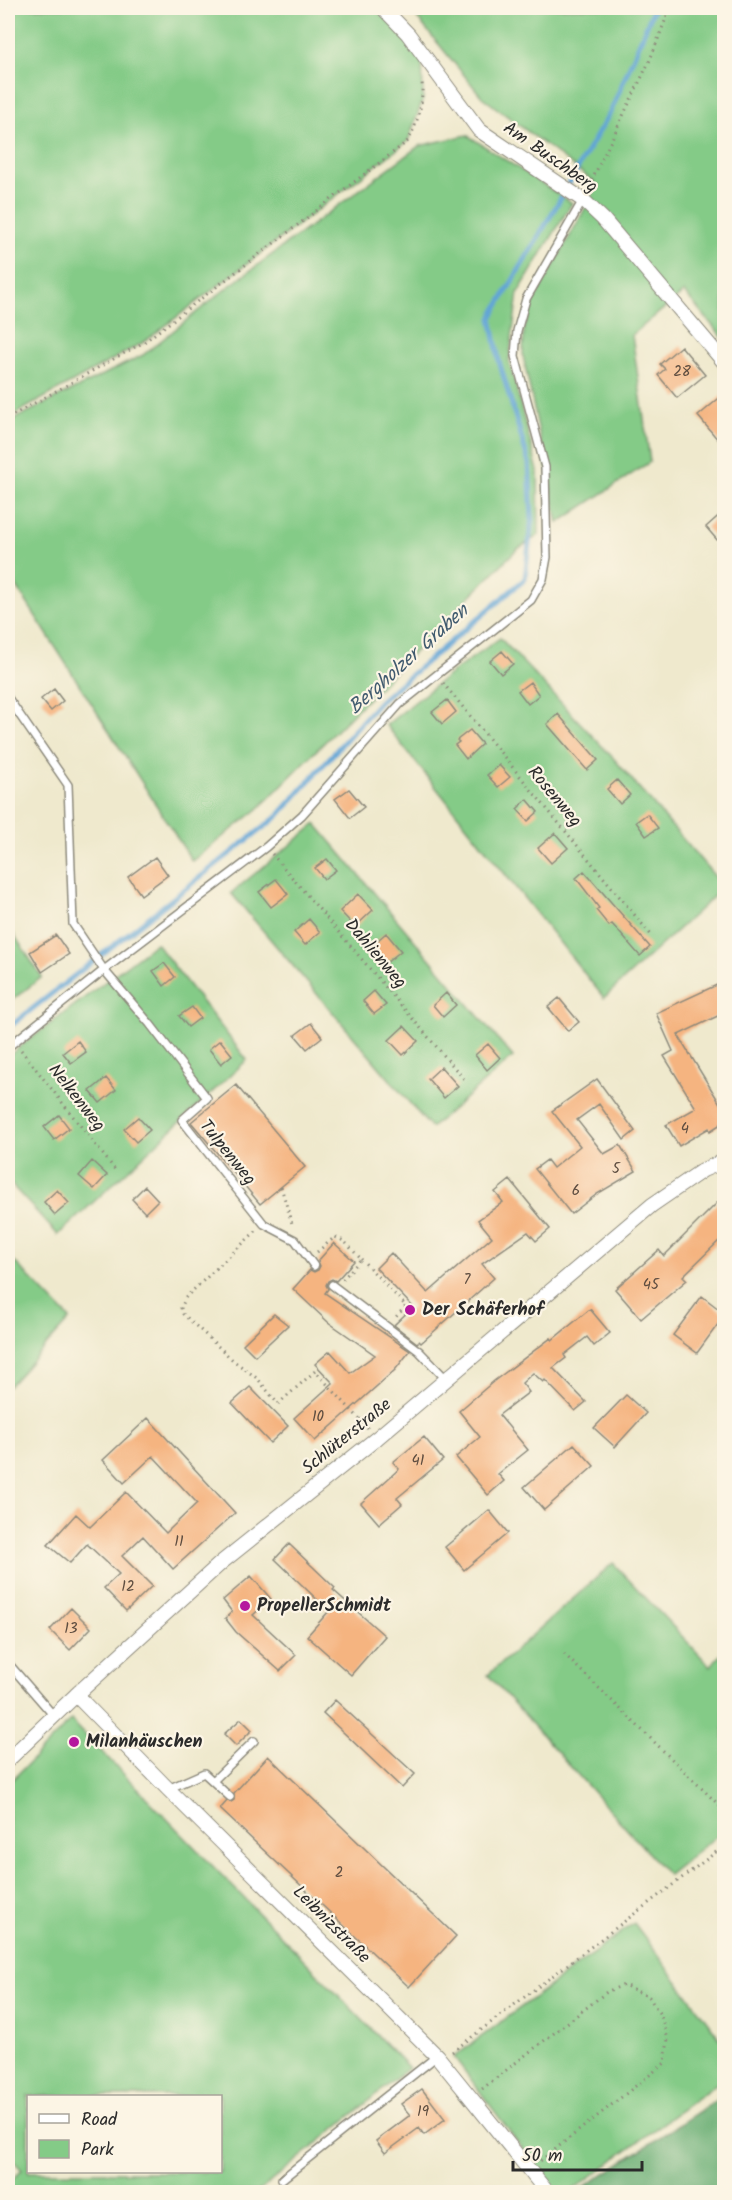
<svg xmlns="http://www.w3.org/2000/svg" width="732" height="2200" viewBox="0 0 732 2200" font-family="Kalam,sans-serif">
	<style>
		.green { fill: #84cb87; stroke: #587b59; stroke-width: 1.5; fill-rule: evenodd }
		.forest { fill: #6baf74; stroke: #4b6d50; stroke-width: 1.5 }
		.lines { fill: none; stroke-linecap: round; stroke-linejoin: round }
		.stream { stroke: #61a4d6; stroke-width: 5 }
		.building { fill: #f5b480 }
		.service-casing { stroke: #8d8a7c; stroke-width: 10 }
		.minor-casing { stroke: #8d8a7c; stroke-width: 16 }
		.path { stroke: #8d8a7c; stroke-width: 3; stroke-dasharray: 1.5 4.5; stroke-linecap: butt }
		.service { stroke: #fff; stroke-width: 7 }
		.minor { stroke: #fff; stroke-width: 14 }
		.poi-dot { fill: #b5179e; stroke: #fcf5e5; stroke-width: 2 }
		.labels { text-anchor: middle; dominant-baseline: central; stroke-width: 4.5; stroke-linejoin: round; paint-order: stroke }
		.number-label { font-size: 15px; fill: #5e4d40 }
		.street-label { font-size: 18px; fill: #2b2b2b; stroke: #fcf5e5 }
		.poi-label { font-size: 18px; font-weight: bold; fill: #2b2b2b; stroke: #fcf5e5; text-anchor: start }
		.water-label { font-size: 20px; font-style: italic; fill: #415b6f; stroke: #fcf5e5 }
	</style>
	<rect width="100%" height="100%" fill="#fcf5e5"/>
	<filter id="ink" filterUnits="userSpaceOnUse"><feTurbulence type="fractalNoise" baseFrequency=".0167" numOctaves="2"/><feDisplacementMap in="SourceGraphic" scale="12" xChannelSelector="R" yChannelSelector="G"/><feConvolveMatrix kernelMatrix="1 2 1 2 8 2 1 2 1" color-interpolation-filters="sRGB"/></filter>
	<filter id="wash" filterUnits="userSpaceOnUse"><feTurbulence type="fractalNoise" baseFrequency=".008" numOctaves="4" result="noise"/><feDisplacementMap in="SourceGraphic" scale="24" xChannelSelector="R" yChannelSelector="G"/><feGaussianBlur stdDeviation="1.35" result="paint"/><feColorMatrix in="noise" values="0 0 0 0 0 0 0 0 0 0 0 0 0 0 0 0 0 1.4 0 .05"/><feComposite in="paint" operator="in"/></filter>
	<g filter="url(#wash)">
		<rect width="100%" height="100%" fill="#efe9cd"/>
		<path class="green" d="M8,8H382L422,54L423,99L408,141L144,342L8,418Z
			M409,8H724V339L684,292L632,335L650,462L558,523L523,356L524,330L534,301L598,185L482,97Z
			M467,135L572,203L518,293L509,361L538,471L539,535L516,550L258,809L192,861L8,573V422L143,355L228,287L419,146Z
			M500,638L616,761L724,887L604,998L386,725L447,676Z
			M316,824L513,1057L431,1128L231,893Z
			M8,926L42,977L8,1003Z
			M156,943L247,1060L58,1235L8,1181V1056Z
			M8,1255L70,1319L8,1387Z
			M613,1563L710,1666L724,1651V1830L668,1875L488,1675Z
			M71,1720L409,2068L258,2192H8V2184L22,2170L8,2155V1784ZM28,2096H220V2172H28Z
			M634,1923L724,2044V2078L570,2192H555L454,2057Z"/>
		<path class="forest" d="M724,2095V2192H576Z"/>
		<g class="lines">
			<path class="stream" d="M569,183L611,111L654,8
				M8,1028L278,816L380,701L525,579L532,518L529,463L499,361L491,318L561,198
				M8,1681L9,1682"/>
		</g>
		<g id="blocks">
			<path class="building" d="M681,346L705,375L677,398L658,375L665,369L660,364Z
				M724,394V447L698,416Z
				M724,511V548L706,527Z
				M502,651L513,664L501,674L490,661Z
				M530,682L539,695L528,704L518,691Z
				M54,689L63,701L51,711L41,699Z
				M447,700L456,712L442,724L432,712Z
				M558,714L598,760L587,770L547,724Z
				M470,730L482,744L466,759L455,745L459,742L457,740Z
				M499,765L510,777L498,787L487,775Z
				M617,780L630,795L620,804L607,789Z
				M349,789L364,807L350,818L335,799Z
				M527,799L538,812L528,821L517,809Z
				M647,814L658,828L646,836L636,822Z
				M555,833L568,848L551,863L538,848Z
				M155,857L168,875L141,895L128,877Z
				M327,859L336,870L324,879L315,868Z
				M584,871L650,947L640,956L612,924L609,926L596,910L599,908L576,878Z
				M276,879L288,894L271,907L259,892Z
				M358,894L373,910L355,927L340,911Z
				M309,919L320,932L305,945L294,932Z
				M386,933L401,951L386,963L371,946Z
				M56,935L69,954L42,972L30,952Z
				M164,963L175,977L164,986L153,971Z
				M721,983L724,992V1013L678,1035L724,1110V1122L710,1131L709,1128L679,1146L666,1125L696,1108L664,1056L673,1051L656,1013Z
				M374,991L386,1005L374,1014L363,1001Z
				M446,993L456,1005L443,1017L433,1005Z
				M559,998L579,1022L568,1031L548,1007Z
				M192,1007L200,1018L188,1027L179,1016Z
				M311,1023L322,1037L307,1049L295,1035Z
				M404,1026L418,1041L403,1055L389,1040Z
				M220,1040L232,1055L221,1064L209,1049Z
				M78,1041L86,1052L71,1063L63,1053Z
				M488,1044L500,1058L487,1070L475,1055Z
				M441,1067L458,1086L444,1098L428,1079Z
				M106,1078L116,1090L100,1103L90,1091Z
				M597,1079L635,1131L624,1140L599,1104L577,1120L604,1154L620,1145L636,1171L597,1194L571,1214L535,1169L547,1160L553,1168L580,1146L552,1111Z
				M236,1085L305,1167L260,1204L191,1122Z
				M59,1115L69,1128L54,1140L44,1127Z
				M138,1117L150,1130L136,1142L124,1129Z
				M92,1161L107,1175L94,1189L79,1176Z
				M510,1180L550,1229L536,1241L528,1232L482,1264L494,1278L421,1343L419,1341L417,1343L394,1325L413,1307L376,1268L391,1253L428,1293L492,1237L478,1220L503,1202L495,1192Z
				M145,1186L158,1200L145,1213L132,1199Z
				M57,1190L69,1203L55,1215L44,1202Z
				M724,1196V1236L683,1276L687,1280L641,1319L615,1289L659,1250L664,1256Z
				M334,1243L354,1261L336,1281L332,1279L328,1281L326,1285L328,1289L325,1293L410,1351L395,1370L315,1441L294,1418L333,1383L315,1364L330,1351L350,1373L375,1355L328,1322L293,1289L310,1270L314,1272L318,1270L320,1266L318,1261Z
				M702,1296L724,1313V1316L697,1353L673,1335Z
				M590,1309L610,1333L594,1346L587,1337L564,1355L566,1358L553,1368L586,1402L575,1411L545,1380L543,1382L533,1373L522,1383L529,1392L499,1415L528,1450L498,1474L504,1481L488,1495L456,1457L480,1437L459,1411L494,1381L551,1338L552,1340Z
				M274,1314L288,1325L255,1356L243,1344Z
				M250,1387L288,1426L270,1443L232,1403Z
				M626,1395L646,1413L615,1447L594,1428Z
				M148,1418L235,1513L173,1569L143,1536L122,1556L152,1586L126,1611L104,1588L119,1574L87,1544L70,1563L48,1545L76,1514L90,1527L126,1492L166,1533L197,1503L153,1456L124,1483L103,1460Z
				M424,1437L443,1460L397,1498L402,1504L379,1524L361,1503L399,1469L393,1462Z
				M574,1444L594,1466L544,1510L524,1487Z
				M489,1510L508,1533L464,1570L445,1547Z
				M289,1544L335,1588L333,1590L385,1636L351,1675L307,1636L329,1611L275,1559Z
				M251,1576L271,1599L253,1615L296,1655L280,1671L236,1632L225,1618L232,1612L223,1600Z
				M71,1608L91,1628L70,1650L50,1630Z
				M335,1700L415,1774L402,1788L323,1713Z
				M241,1719L252,1730L236,1746L224,1734Z
				M268,1756L456,1936L409,1987L220,1809L227,1801L231,1802L234,1800V1793Z
				M422,2089L445,2119L424,2135L419,2128L385,2153L376,2141L410,2115L401,2104Z"/>
		</g>
	</g>
	<g filter="url(#ink)">
		<use href="#blocks" fill-opacity="0" stroke="#8d8a7c" stroke-width="1.5"/>
		<g class="lines">
			<defs>
				<path id="service" d="M8,698L68,785L73,924L104,970L150,1024L207,1098L182,1120L264,1224L295,1240L314,1266
					M8,1047L104,970L266,847L302,815L400,704L531,600L543,579L547,557L545,467L515,356L517,331L526,299L583,200
					M332,1285L419,1351L446,1379
					M8,1663L54,1716
					M213,1781L254,1741
					M168,1789L204,1773L230,1797
					M282,2179L437,2056"/>
				<path id="minor" d="M383,8L408,34L479,130L583,200L603,219L724,362
					M76,1695L168,1789L437,2056L547,2192
					M8,1760L76,1695L222,1562L377,1438L652,1205L703,1170L724,1161"/>
			</defs>
			<use href="#service" class="service-casing"/>
			<use href="#minor" class="minor-casing"/>
			<path class="path" d="M589,186L650,60L670,8
				M8,418L144,342L408,141C419,120 423,103 422,80
				M443,683L652,936
				M272,854L464,1079
				M21,1050L116,1171
				M281,1187L293,1227
				M256,1231L186,1297L181,1308L183,1314L234,1361L258,1379L278,1404L315,1371L368,1428
				M317,1252L335,1237L344,1241L361,1259L342,1280
				M361,1259L406,1306L394,1319
				M564,1654L724,1810
				M452,2052L724,1846
				M482,2089L608,1991L624,1985L649,1997L661,2016L668,2039L665,2063L540,2161"/>
			<use href="#service" class="service"/>
			<use href="#minor" class="minor"/>
		</g>
	</g>
	<g class="poi-dot">
		<circle cx="410" cy="1310" r="6"/>
		<circle cx="245" cy="1606" r="6"/>
		<circle cx="74" cy="1742" r="6"/>
	</g>
	<g class="labels">
		<g class="number-label">
			<text x="682" y="372">28</text>
			<text x="685" y="1129">4</text>
			<text x="616" y="1169">5</text>
			<text x="576" y="1191">6</text>
			<text x="467" y="1280">7</text>
			<text x="651" y="1285">45</text>
			<text x="318" y="1417">10</text>
			<text x="418" y="1461">41</text>
			<text x="179" y="1542">11</text>
			<text x="128" y="1587">12</text>
			<text x="71" y="1629">13</text>
			<text x="339" y="1873">2</text>
			<text x="423" y="2112">19</text>
		</g>
		<g class="street-label">
			<text transform="translate(550 158) rotate(35)">Am Buschberg</text>
			<text transform="translate(554 797) rotate(50)">Rosenweg</text>
			<text transform="translate(375 954) rotate(50)">Dahlienweg</text>
			<text transform="translate(76 1098) rotate(52)">Nelkenweg</text>
			<text transform="translate(227 1153) rotate(51)">Tulpenweg</text>
			<text transform="translate(347 1437) rotate(-39)">Schlüterstraße</text>
			<text transform="translate(331 1925) rotate(45)">Leibnizstraße</text>
		</g>
		<g class="poi-label">
			<text x="422" y="1310">Der Schäferhof</text>
			<text x="257" y="1606">PropellerSchmidt</text>
			<text x="86" y="1742">Milanhäuschen</text>
		</g>
		<g class="water-label">
			<text transform="translate(409 660) rotate(-42)">Bergholzer Graben</text>
		</g>
	</g>
	<rect width="732" height="2200" fill="none" stroke="#fcf5e5" stroke-width="30"/>
	<rect x="27" y="2095" width="195" height="78" fill="#fcf5e5" stroke="#a8a49b" stroke-width="1.5"/>
	<rect x="39" y="2114" width="30" height="9" fill="#ffffff" stroke="#a8a49b" stroke-width="1.5"/>
	<text x="81" y="2125" font-size="18" fill="#2b2b2b">Road</text>
	<rect x="39" y="2140" width="30" height="18" fill="#84cb87" stroke="#a8a49b" stroke-width="1.5"/>
	<text x="81" y="2155" font-size="18" fill="#2b2b2b">Park</text>
	<path d="M513 2161v9h129v-9" fill="none" stroke="#2b2b2b" stroke-width="3"/>
	<text x="522" y="2161" font-size="18" fill="#2b2b2b" stroke="#fcf5e5" stroke-width="4.5" paint-order="stroke">50 m</text>
</svg>
